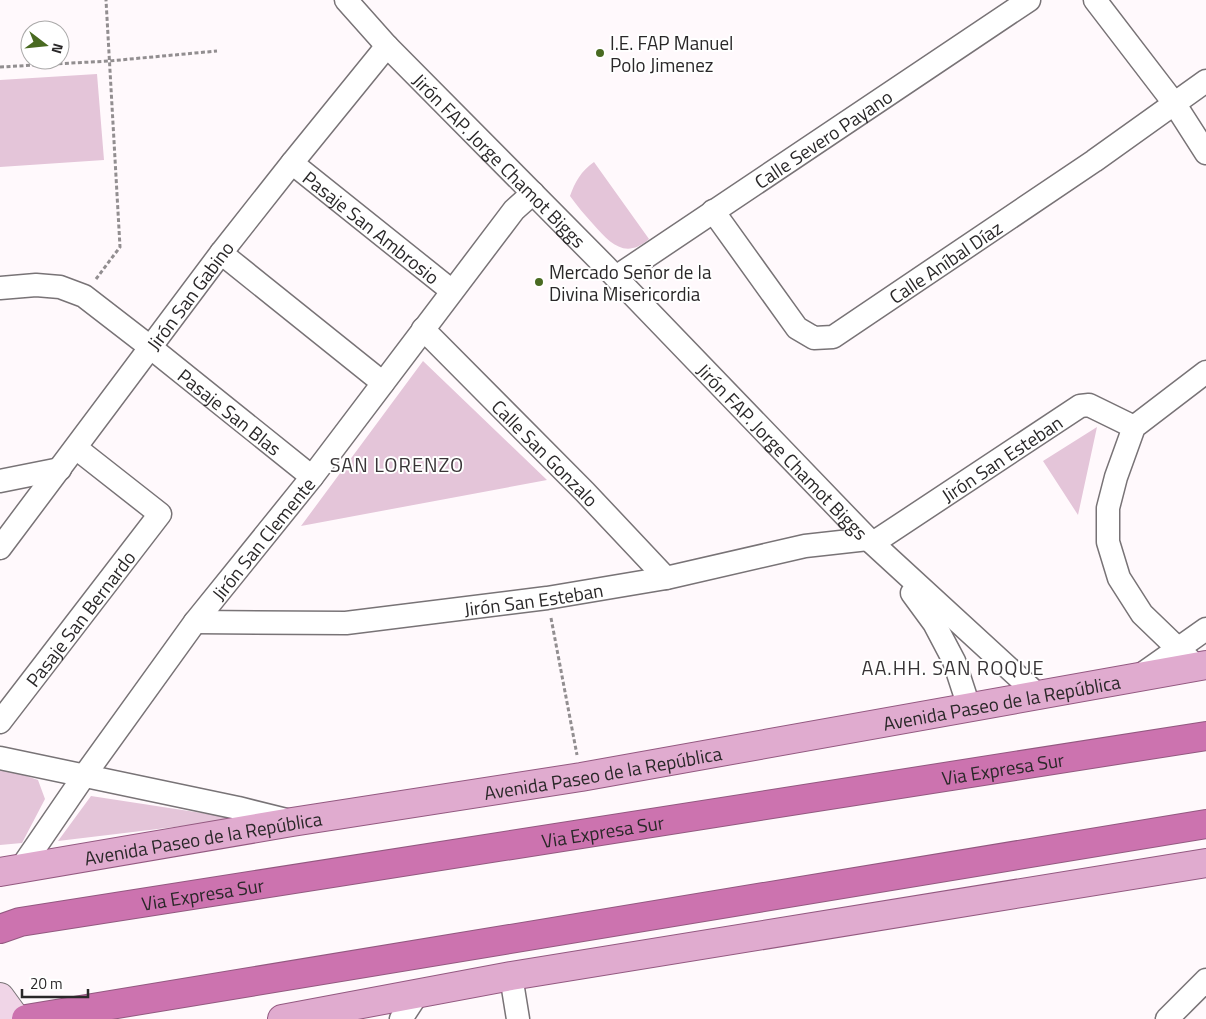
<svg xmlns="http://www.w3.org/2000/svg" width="1206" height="1019" viewBox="0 0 1206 1019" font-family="'Titillium Web',sans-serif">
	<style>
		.green { fill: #e4c5d9 }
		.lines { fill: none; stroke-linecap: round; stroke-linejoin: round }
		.street-casing { stroke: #787376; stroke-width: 25 }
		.secondary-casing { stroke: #787376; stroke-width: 30 }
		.primary-casing { stroke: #935980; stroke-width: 30 }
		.highway-casing { stroke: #935980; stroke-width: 30 }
		.path { stroke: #928e90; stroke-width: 3; stroke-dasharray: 4 2.5; stroke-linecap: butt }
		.street { stroke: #fff; stroke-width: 22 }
		.secondary { stroke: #f0d5e7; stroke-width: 28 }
		.primary { stroke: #e0abcf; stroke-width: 28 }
		.highway { stroke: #cc73af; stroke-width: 28 }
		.poi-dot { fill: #496a21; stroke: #fff; stroke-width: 2 }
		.labels { text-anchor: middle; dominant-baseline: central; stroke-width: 4; stroke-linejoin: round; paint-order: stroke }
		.poi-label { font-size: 19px; fill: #2a2829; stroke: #fff; text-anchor: start }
		.street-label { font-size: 19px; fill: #2a2829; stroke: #fff }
		.neighbourhood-label { font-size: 20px; letter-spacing: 1px; fill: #383436; stroke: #fff }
	</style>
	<rect width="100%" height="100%" fill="#fff9fc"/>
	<path class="green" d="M97,74L104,160L0,167V80Z
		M594,162L649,239C625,260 610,243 593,224C585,215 577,206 570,196C575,182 581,171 594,162Z
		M423,361L547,480L301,526Z
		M1097,427L1078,515L1043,461Z
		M0,767L38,780L45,799L22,843L0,845Z
		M91,796L241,819L58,841Z"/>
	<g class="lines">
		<defs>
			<g id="street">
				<path id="s1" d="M346,0L387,46L605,266L868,539L1038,695"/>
				<path d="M1095,0L1174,103L1206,153"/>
				<path id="s2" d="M292,163L452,291"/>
				<path id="s3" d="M713,211L797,328L814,338L833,337L1094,161L1206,81"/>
				<path d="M221,253L383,383"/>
				<path id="s4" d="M616,277L1029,0"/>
				<path id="s5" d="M0,288L36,285L60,287L84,296L150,347L312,477"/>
				<path id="s6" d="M423,329L585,492L666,578"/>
				<path d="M0,481L60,469"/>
				<path id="s7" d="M873,543L1080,406L1089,405L1134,427"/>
				<path id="s8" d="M0,548L221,253L292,163L387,46"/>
				<path d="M912,593L934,623L954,661L969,707"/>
				<path id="s9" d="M195,622L346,623L547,598L666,578L805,546L868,539"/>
				<path d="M1196,666L1142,614L1119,578L1108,542V508L1116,477L1134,427L1206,372"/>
				<path d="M1138,677L1206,629"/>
				<path id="s10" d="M0,722L160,514L76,448"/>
				<path d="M0,758L238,808L290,821"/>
				<path id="s11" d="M21,868L84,776L195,622L312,477L514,210L533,193"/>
				<path d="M511,976L518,1019"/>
				<path d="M401,1019L418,993"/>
				<path d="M1167,1019L1206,980"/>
			</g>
			<path id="secondary" d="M0,997L16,1019"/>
			<g id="primary">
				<path id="s12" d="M0,872L292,822L581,777L1206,665"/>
				<path d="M282,1019L511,976L1206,863"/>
			</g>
			<g id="highway">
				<path id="s13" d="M0,929L20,922L1206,736"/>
				<path d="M26,1019L1206,824"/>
			</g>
		</defs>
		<use href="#street" class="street-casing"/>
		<use href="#secondary" class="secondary-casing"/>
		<use href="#primary" class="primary-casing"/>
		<use href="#highway" class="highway-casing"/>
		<path class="path" d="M0,67L109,61L217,51
			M96,279L120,247L106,0
			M551,618L577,755"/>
		<use href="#street" class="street"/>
		<use href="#secondary" class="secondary"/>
		<use href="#primary" class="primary"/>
		<use href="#highway" class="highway"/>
	</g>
	<g class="poi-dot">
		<circle cx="600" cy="53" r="5"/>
		<circle cx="539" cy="282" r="5"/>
	</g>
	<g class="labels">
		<g class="poi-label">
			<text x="610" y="42">I.E. FAP Manuel<tspan x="610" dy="22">Polo Jimenez</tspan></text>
			<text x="549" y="271">Mercado Señor de la<tspan x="549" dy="22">Divina Misericordia</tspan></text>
		</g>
		<g class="street-label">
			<text stroke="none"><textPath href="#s4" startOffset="249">Calle Severo Payano</textPath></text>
			<text stroke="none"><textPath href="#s1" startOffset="222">Jirón FAP. Jorge Chamot Biggs</textPath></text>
			<text stroke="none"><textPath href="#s2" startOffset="102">Pasaje San Ambrosio</textPath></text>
			<text stroke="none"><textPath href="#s3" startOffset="318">Calle Aníbal Díaz</textPath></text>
			<text stroke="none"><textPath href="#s8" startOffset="316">Jirón San Gabino</textPath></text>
			<text stroke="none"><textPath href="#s5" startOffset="272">Pasaje San Blas</textPath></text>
			<text stroke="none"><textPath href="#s1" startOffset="628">Jirón FAP. Jorge Chamot Biggs</textPath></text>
			<text stroke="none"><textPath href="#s6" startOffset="174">Calle San Gonzalo</textPath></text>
			<text stroke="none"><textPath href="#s7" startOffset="154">Jirón San Esteban</textPath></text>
			<text stroke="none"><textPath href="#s11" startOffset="409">Jirón San Clemente</textPath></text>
			<text stroke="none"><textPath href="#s9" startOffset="340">Jirón San Esteban</textPath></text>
			<text stroke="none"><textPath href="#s10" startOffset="131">Pasaje San Bernardo</textPath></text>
			<text stroke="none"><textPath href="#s12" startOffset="1016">Avenida Paseo de la República</textPath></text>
			<text stroke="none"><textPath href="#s13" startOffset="1016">Via Expresa Sur</textPath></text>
			<text stroke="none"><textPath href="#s12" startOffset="611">Avenida Paseo de la República</textPath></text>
			<text stroke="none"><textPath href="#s13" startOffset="611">Via Expresa Sur</textPath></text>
			<text stroke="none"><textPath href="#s12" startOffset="206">Avenida Paseo de la República</textPath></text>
			<text stroke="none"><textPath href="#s13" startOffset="206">Via Expresa Sur</textPath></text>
		</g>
		<g class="neighbourhood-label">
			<text x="397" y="464">SAN LORENZO</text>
			<text x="953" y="667">AA.HH. SAN ROQUE</text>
		</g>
	</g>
	<g transform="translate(45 45) rotate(106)"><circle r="24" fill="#ffffff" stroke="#aaa9a9"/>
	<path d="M0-4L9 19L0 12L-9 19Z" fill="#496a21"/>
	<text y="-8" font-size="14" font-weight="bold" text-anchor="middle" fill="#2a2829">N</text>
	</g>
	<path d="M22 989v8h66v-8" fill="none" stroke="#2a2829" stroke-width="2.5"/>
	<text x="30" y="989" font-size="15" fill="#2a2829" stroke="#ffffff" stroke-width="4" paint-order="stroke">20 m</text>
</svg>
